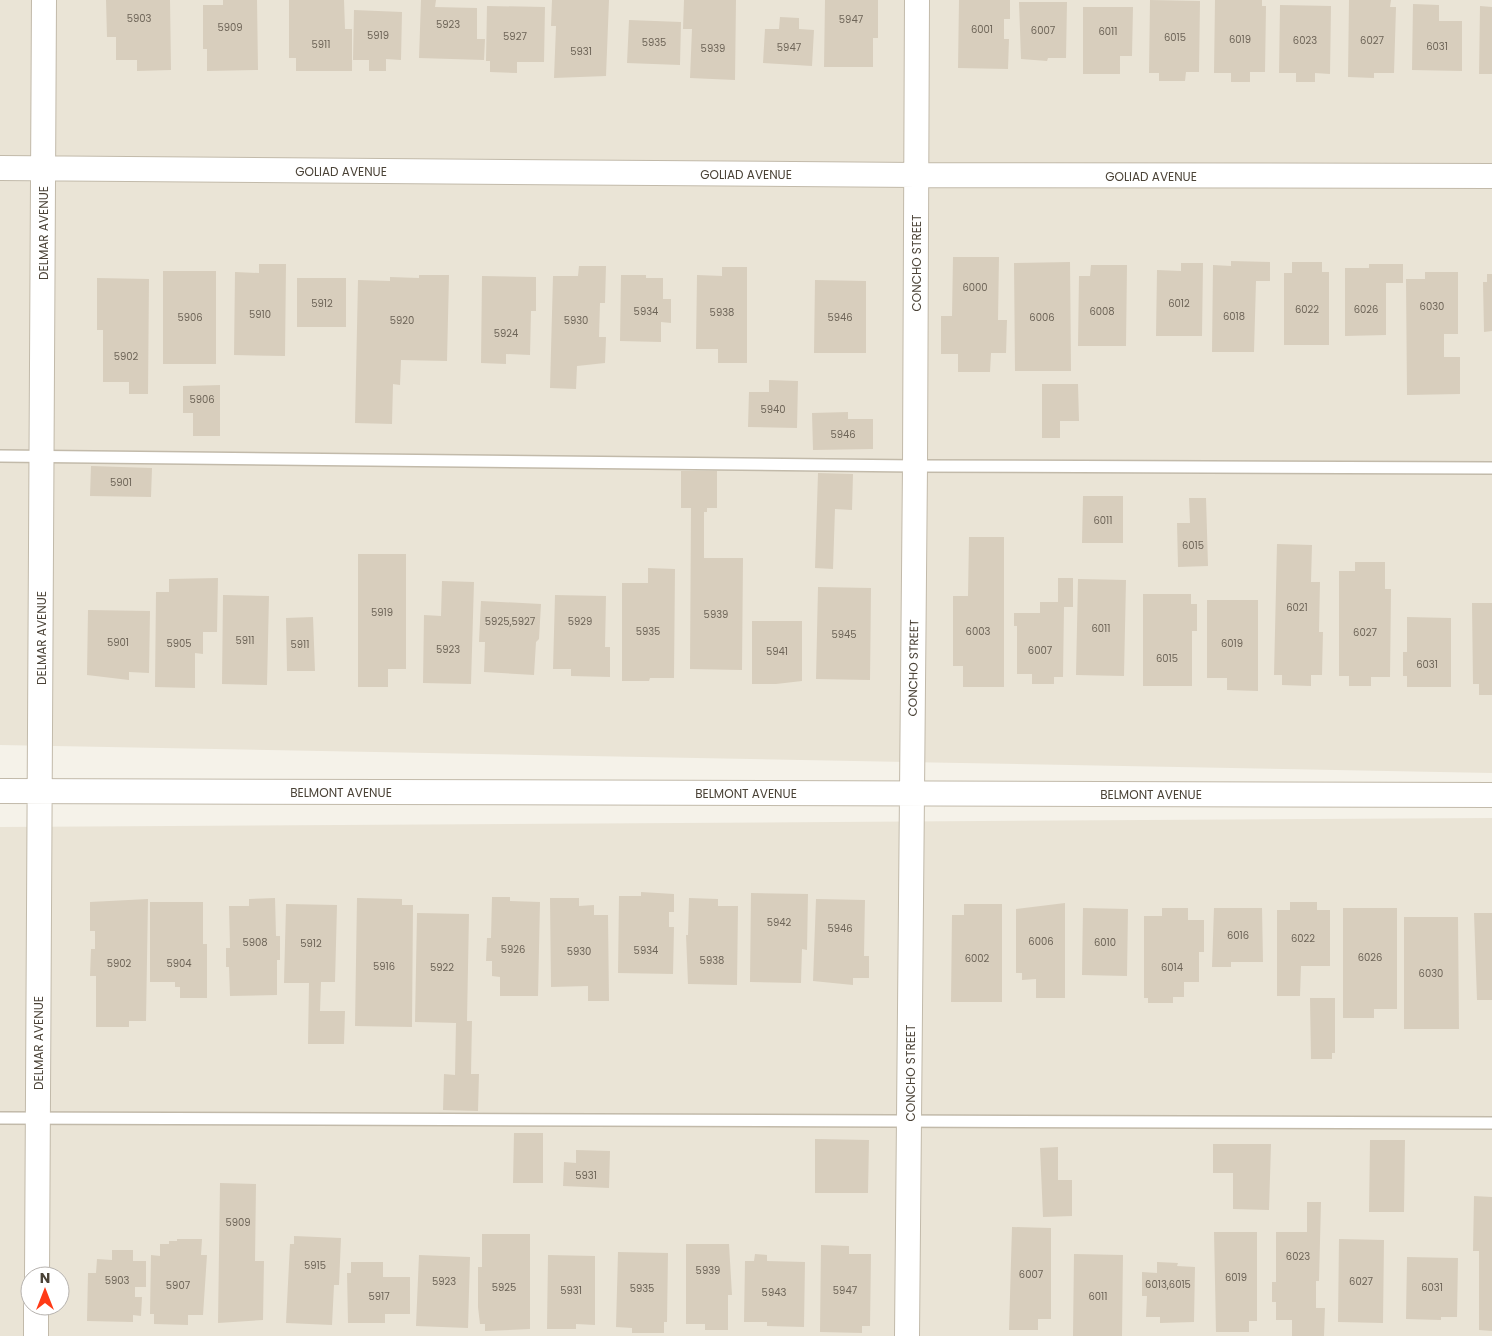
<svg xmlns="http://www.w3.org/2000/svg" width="1492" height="1336" viewBox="0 0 1492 1336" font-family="Poppins,sans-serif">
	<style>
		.residential { fill: #eae4d6; fill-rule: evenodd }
		.building { fill: #d8cebd }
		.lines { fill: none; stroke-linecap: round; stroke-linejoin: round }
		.lane-casing { stroke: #c2baaa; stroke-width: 14 }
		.street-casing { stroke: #c2baaa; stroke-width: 26 }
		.lane { stroke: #fff; stroke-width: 11 }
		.street { stroke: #fff; stroke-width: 24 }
		.labels { text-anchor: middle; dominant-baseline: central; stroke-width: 4; stroke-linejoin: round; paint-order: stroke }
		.number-label { font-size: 10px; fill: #6e6558 }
		.street-label { font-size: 12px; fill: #4a4236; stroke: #fff }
	</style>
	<rect width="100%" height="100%" fill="#f5f2e9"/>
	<path class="residential" d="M0,0H1492V773L0,745Z
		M1492,818V1336H0V827ZM30,1276H60V1306H30Z"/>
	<path class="building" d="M106,0H170L171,70L137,71V60H116V37H107Z
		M223,0H257L258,70L207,71V49H203V5H223Z
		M289,0H344L345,29H352V71H296V58H289Z
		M421,0H436L435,7L477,8V39H485L484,60L419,58Z
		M552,0H609L606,76L554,78L556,26H551Z
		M684,0H736L735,80L690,78L692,29H683Z
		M825,0H878V38H873V67H824Z
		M959,0H1010V19H1004V39H1009L1008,69L958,68Z
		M1150,0L1200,1L1199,72H1186L1185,81H1159V73H1149Z
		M1215,0H1262V6H1266L1265,72H1250V82H1231V73H1214Z
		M1349,0H1391L1390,7H1396L1394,73H1374V78L1348,77Z
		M1019,2H1067L1066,58H1048L1047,61L1021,59Z
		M1413,4L1439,5V21H1462V71L1412,70Z
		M1280,5L1331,6L1330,74L1315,73V82H1296V73H1279Z
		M487,6L545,7L544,62H517V73L490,72V61H486Z
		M1480,6L1492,7V74H1479Z
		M1083,7H1133L1132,56H1120V74H1083Z
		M354,10L402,12L401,60L386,59V71H369V60H353Z
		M780,17L799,18V29L814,30L812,66L763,63L765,29H779Z
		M629,20L681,22L680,65L627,63Z
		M953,257H999L998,320H1007L1006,353H991L990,372H958V354H941V316H952Z
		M1231,261L1270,262V281H1256L1254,352H1212L1213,265L1231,266Z
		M1070,262L1071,371H1015L1014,263Z
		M1292,262H1322V272H1329V345H1284V273H1292Z
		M1181,263H1203L1202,336H1156L1157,270L1181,271Z
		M259,264H286L285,356L234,355L235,272L259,273Z
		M1369,264H1403V283H1386V335L1345,336V268H1369Z
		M1091,265H1127L1126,346H1078L1079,276H1090Z
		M579,266H606L605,303H600L599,337H606L605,363L577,366L576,389L550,388L553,276H578Z
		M722,267H747V363H718V349H696L697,275L722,276Z
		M163,271H216V364H163Z
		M1425,272H1458V334H1444V357H1460V394L1407,395L1406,279H1425Z
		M1487,274H1492V331L1484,332L1483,282H1487Z
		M419,275H449L447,361L401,360L400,385L393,384L392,424L355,423L358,280L390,281V277L419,278Z
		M621,275H646V278H663V299H671V323L661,322V342L620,341Z
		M482,276L536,277V311H531L530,355L506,354V364L481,363Z
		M97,278L149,279L148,394H129V382H103V330H97Z
		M297,278H346V327H297Z
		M815,280L866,281V353H814Z
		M769,380L798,381L797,428L748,427L749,392H769Z
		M1042,384H1078L1079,421H1060V438H1042Z
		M220,385V436H193V413H183V386Z
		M848,412V419H873V449L813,450L812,413Z
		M91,466L152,468L151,497L90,496Z
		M681,471H717V508H707V512H704V558H743L742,670L690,669L691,508H681Z
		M818,473L853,474L852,510L835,509L833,569L815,568Z
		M1083,496H1123V543H1082Z
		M1189,498H1206L1208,566L1178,567L1177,523H1190Z
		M969,537H1004V687H963V666H953V596H968Z
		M1277,544L1312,545L1311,582H1320L1319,632H1323L1322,675H1311V686L1282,685V675H1274Z
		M358,554H406V669H388V687H358Z
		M1355,562H1385V589H1391L1390,677H1371V686H1349V676H1339V571H1355Z
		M648,568L675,569L674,678H650L649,681H622V583H648Z
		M218,578L217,632H203V654L195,653V688L155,687L156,592H169V579Z
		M1058,578H1073V607H1064L1063,677H1054V684H1032V674H1017V626H1014V613H1040V602H1058Z
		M1078,579L1126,580L1124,676L1076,675Z
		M442,581L474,582L471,684L423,683L424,615L441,616Z
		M818,587L871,588L870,680L816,679Z
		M1143,594H1191V604H1197V631H1192V686H1143Z
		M223,595L269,596L267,685L222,684Z
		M555,595L606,596L605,647H610V677L571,676V669H553Z
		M1207,600H1258V691L1227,690V678H1207Z
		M481,601L541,604L539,639L536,642L534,675L484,672L485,642H479Z
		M1472,603H1492V695H1479V684H1473Z
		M88,610L150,611L149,673L129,672V680L87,675Z
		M313,617L315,671H287L286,618Z
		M1407,617L1451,618V687H1407V676H1403V652H1407Z
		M752,621H802V681L776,684H752Z
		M641,892L674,894V912H669V927H674L673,974L618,973L619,896H641Z
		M751,893L808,894L807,950L802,949L801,983L750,982Z
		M492,897H510V901L540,902L538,996H500V977L492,976V961H486L487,938H491Z
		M275,898L276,936H280V960H277V995L230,996L229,967H226V948H230L229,906H249V899Z
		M357,898L402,899V905H413L412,1027L355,1026Z
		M550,898H579V906L594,905V915H608L609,1001H588V986L551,987Z
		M689,898L718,899V906H738L737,985L688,984L686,935H688Z
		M148,899L146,1021H129V1027H96V976H90L91,949H95V931H90V902Z
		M816,899L865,900L864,956H869V978H853V985L813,981Z
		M150,902H203V944H207V998H180V987H175V982H150Z
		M1290,902H1317V910H1330V966H1301L1300,996H1277V910H1290Z
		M1065,903V998H1036V979L1022,980V973H1016V909Z
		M286,904L337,905L335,982H321L320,1011H345L344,1044H308L309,983H284Z
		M964,904H1002V1002H951L952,915H964Z
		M1083,908L1128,909L1127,976L1082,975Z
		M1162,908H1188V920H1204V952H1199V982H1184V997H1173V1003H1148V998H1144V916H1162Z
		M1214,908H1262L1263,962H1231V967H1212Z
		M1343,908H1397V1009H1374V1018H1343Z
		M417,913L469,914L467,1021H472L471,1074H479L478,1111L443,1110L444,1074L455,1075L456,1023L415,1022Z
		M1474,913H1492V1000H1477Z
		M1404,917H1458L1459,1029H1404Z
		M1310,998H1335V1053H1332V1059H1311Z
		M514,1133H543V1183H513Z
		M815,1139L869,1140L868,1193H815Z
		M1370,1140H1405L1404,1212H1369Z
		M1213,1144H1271L1269,1210L1233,1209V1173H1213Z
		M1058,1147V1180H1072V1216L1043,1217L1040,1148Z
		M576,1150L610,1151L609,1188L563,1186L564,1162L576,1163Z
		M220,1183L256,1184L255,1261H264L263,1320L218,1323Z
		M1474,1196L1492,1197V1331L1479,1330V1251H1473Z
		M1307,1202H1321L1319,1281H1316V1308H1325L1324,1336H1292V1320H1276V1302H1272V1282H1276V1232H1307Z
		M1012,1227L1051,1228V1319H1038V1330H1009Z
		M1214,1232H1257V1321H1249V1332H1216Z
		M482,1234H530V1329L485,1331V1324H480L478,1307V1267H482Z
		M294,1236L341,1238L339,1285H334L332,1325L286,1323L290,1244H294Z
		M177,1239H202L201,1255H207L203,1315H188V1325L154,1324V1314H150L151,1255L160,1256V1244H169V1241H177Z
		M1339,1239L1384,1240L1383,1323L1338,1322Z
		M686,1244H729L732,1295H728V1330H705V1324H686Z
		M821,1245L849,1246V1254H871L870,1326H862V1333L820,1332Z
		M112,1250H133V1261H146V1287H135V1297H142L141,1316L133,1315V1322L87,1321L88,1273H96L97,1259L112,1260Z
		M618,1252L668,1253L667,1322H664V1333H632V1328L616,1327Z
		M755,1254L767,1255V1261L805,1262L804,1327L767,1326V1322H744L745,1261H754Z
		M1074,1254L1123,1255L1122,1336H1073Z
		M419,1255L470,1257L468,1328L416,1326Z
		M548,1255L595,1256V1325L576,1324V1329H547Z
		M1407,1257L1458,1258L1457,1317H1441V1320L1406,1319Z
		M351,1262H383V1277H410V1314H385V1323H348L347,1273H351Z
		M1157,1262L1178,1263L1177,1266L1195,1267L1194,1322L1160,1323V1317H1146L1147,1296H1142V1272L1157,1273Z"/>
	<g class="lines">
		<defs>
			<path id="lane" d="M0,456L915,466L1492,468
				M0,1118L1492,1123"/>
			<path id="street" d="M0,168L916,175L1492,176
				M0,791L1492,795
				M37,1276L44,0
				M36,1336V1306
				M907,1336L915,466L917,0"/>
		</defs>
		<use href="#lane" class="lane-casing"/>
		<use href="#street" class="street-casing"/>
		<use href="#lane" class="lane"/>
		<use href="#street" class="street"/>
	</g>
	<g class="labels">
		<g class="number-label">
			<text x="139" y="18">5903</text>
			<text x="851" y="19">5947</text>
			<text x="448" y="24">5923</text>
			<text x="230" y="27">5909</text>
			<text x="982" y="29">6001</text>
			<text x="1043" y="30">6007</text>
			<text x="1108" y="31">6011</text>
			<text x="378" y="35">5919</text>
			<text x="515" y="36">5927</text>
			<text x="1175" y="37">6015</text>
			<text x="1240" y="39">6019</text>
			<text x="1305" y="40">6023</text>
			<text x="1372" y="40">6027</text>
			<text x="654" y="42">5935</text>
			<text x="321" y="44">5911</text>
			<text x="1437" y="46">6031</text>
			<text x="789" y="47">5947</text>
			<text x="713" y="48">5939</text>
			<text x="581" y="51">5931</text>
			<text x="975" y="287">6000</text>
			<text x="322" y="303">5912</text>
			<text x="1179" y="303">6012</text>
			<text x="1432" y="306">6030</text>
			<text x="1307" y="309">6022</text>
			<text x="1366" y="309">6026</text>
			<text x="646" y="311">5934</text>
			<text x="1102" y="311">6008</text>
			<text x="722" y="312">5938</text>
			<text x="260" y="314">5910</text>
			<text x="1234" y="316">6018</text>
			<text x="190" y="317">5906</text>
			<text x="840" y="317">5946</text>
			<text x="1042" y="317">6006</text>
			<text x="402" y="320">5920</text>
			<text x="576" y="320">5930</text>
			<text x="506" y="333">5924</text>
			<text x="126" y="356">5902</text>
			<text x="202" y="399">5906</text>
			<text x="773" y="409">5940</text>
			<text x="843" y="434">5946</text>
			<text x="121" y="482">5901</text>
			<text x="1103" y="520">6011</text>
			<text x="1193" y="545">6015</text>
			<text x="1297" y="607">6021</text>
			<text x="382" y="612">5919</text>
			<text x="716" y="614">5939</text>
			<text x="510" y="621">5925,5927</text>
			<text x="580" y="621">5929</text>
			<text x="1101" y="628">6011</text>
			<text x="648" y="631">5935</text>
			<text x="978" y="631">6003</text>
			<text x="1365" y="632">6027</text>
			<text x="844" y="634">5945</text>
			<text x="245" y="640">5911</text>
			<text x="118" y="642">5901</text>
			<text x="179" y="643">5905</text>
			<text x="1232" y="643">6019</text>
			<text x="300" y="644">5911</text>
			<text x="448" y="649">5923</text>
			<text x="1040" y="650">6007</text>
			<text x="777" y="651">5941</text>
			<text x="1167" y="658">6015</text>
			<text x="1427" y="664">6031</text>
			<text x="779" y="922">5942</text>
			<text x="840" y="928">5946</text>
			<text x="1238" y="935">6016</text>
			<text x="1303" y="938">6022</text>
			<text x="1041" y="941">6006</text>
			<text x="255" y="942">5908</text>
			<text x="1105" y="942">6010</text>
			<text x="311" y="943">5912</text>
			<text x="513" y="949">5926</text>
			<text x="646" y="950">5934</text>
			<text x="579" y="951">5930</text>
			<text x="1370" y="957">6026</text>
			<text x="977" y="958">6002</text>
			<text x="712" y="960">5938</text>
			<text x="119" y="963">5902</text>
			<text x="179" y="963">5904</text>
			<text x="384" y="966">5916</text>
			<text x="442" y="967">5922</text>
			<text x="1172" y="967">6014</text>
			<text x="1431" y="973">6030</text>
			<text x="586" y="1175">5931</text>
			<text x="238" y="1222">5909</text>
			<text x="1298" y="1256">6023</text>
			<text x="315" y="1265">5915</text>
			<text x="708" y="1270">5939</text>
			<text x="1031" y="1274">6007</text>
			<text x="1236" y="1277">6019</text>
			<text x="117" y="1280">5903</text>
			<text x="444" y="1281">5923</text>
			<text x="1361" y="1281">6027</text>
			<text x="1168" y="1284">6013,6015</text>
			<text x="178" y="1285">5907</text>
			<text x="504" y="1287">5925</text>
			<text x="1432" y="1287">6031</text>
			<text x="642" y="1288">5935</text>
			<text x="571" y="1290">5931</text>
			<text x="845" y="1290">5947</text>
			<text x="774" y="1292">5943</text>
			<text x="379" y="1296">5917</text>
			<text x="1098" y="1296">6011</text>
		</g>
		<g class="street-label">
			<text x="341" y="171">GOLIAD AVENUE</text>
			<text x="746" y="174">GOLIAD AVENUE</text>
			<text x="1151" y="176">GOLIAD AVENUE</text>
			<text transform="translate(43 233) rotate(-90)">DELMAR AVENUE</text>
			<text transform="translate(916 263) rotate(-90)">CONCHO STREET</text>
			<text transform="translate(41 638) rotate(-90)">DELMAR AVENUE</text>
			<text transform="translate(913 668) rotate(-89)">CONCHO STREET</text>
			<text x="341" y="792">BELMONT AVENUE</text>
			<text x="746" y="793">BELMONT AVENUE</text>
			<text x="1151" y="794">BELMONT AVENUE</text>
			<text transform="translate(38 1043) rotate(-90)">DELMAR AVENUE</text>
			<text transform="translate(910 1073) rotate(-90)">CONCHO STREET</text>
		</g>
	</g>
	<g transform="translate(45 1291)"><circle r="24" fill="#ffffff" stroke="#b7b3af"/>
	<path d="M0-4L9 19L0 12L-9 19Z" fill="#ff3a16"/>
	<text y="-8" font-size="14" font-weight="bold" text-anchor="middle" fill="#4a4236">N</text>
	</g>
</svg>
